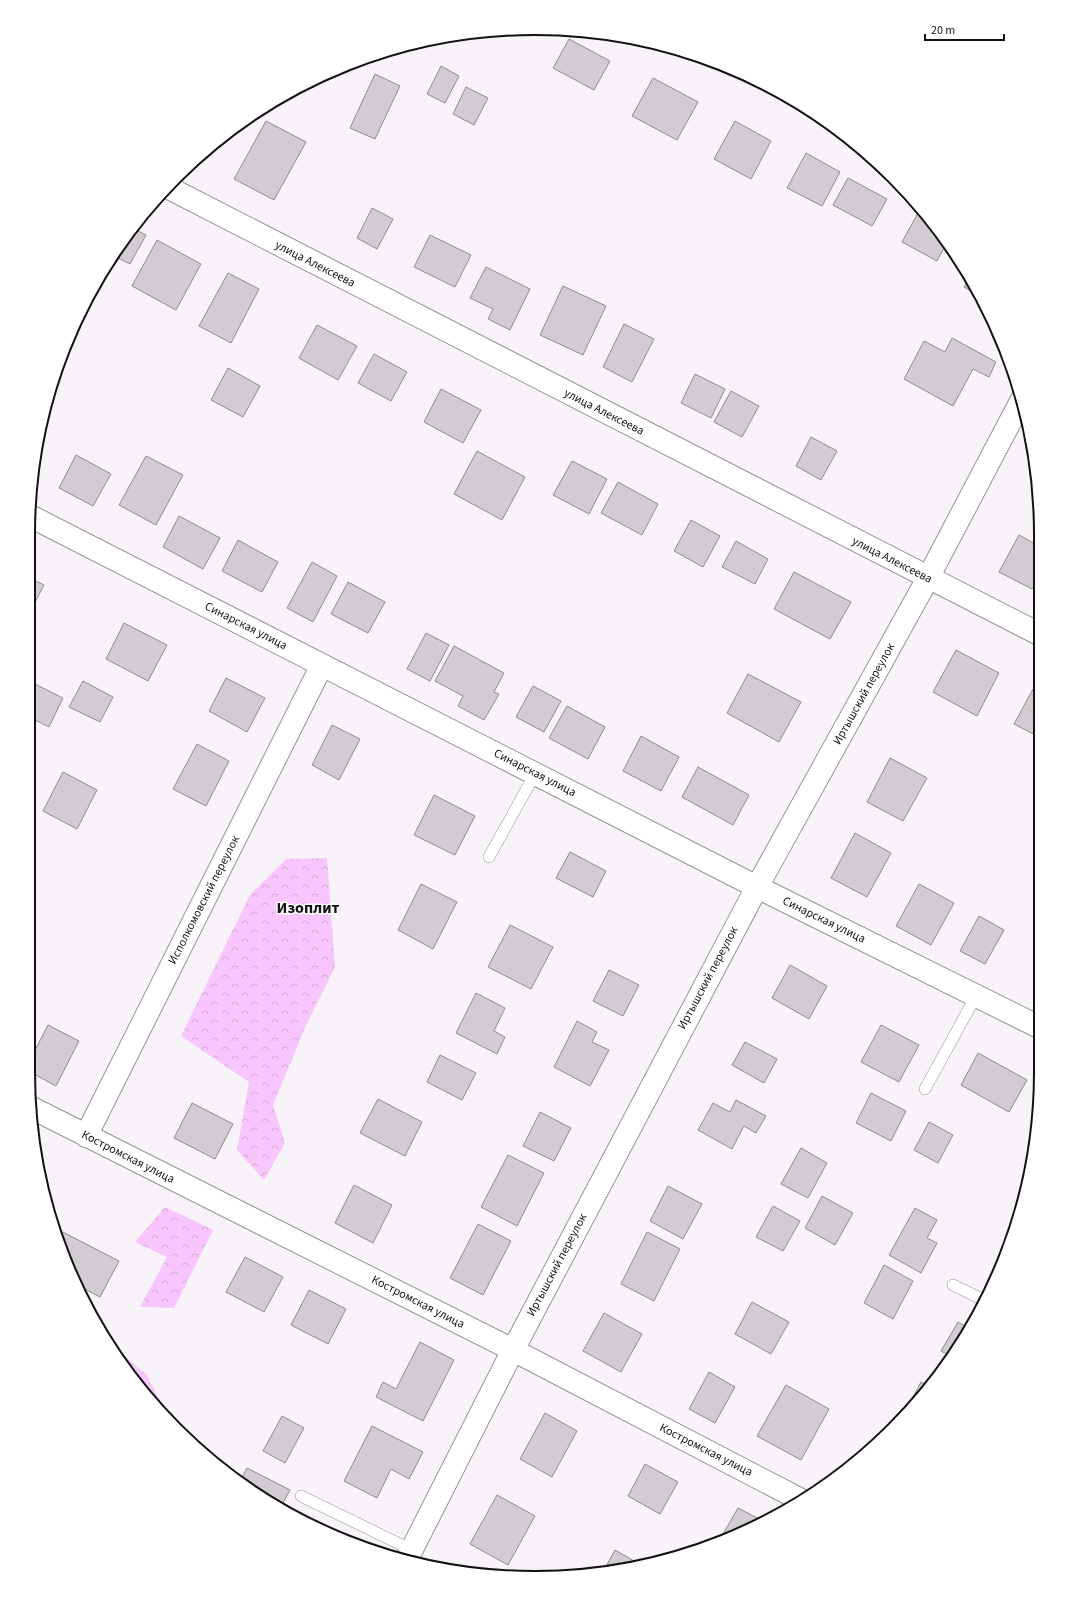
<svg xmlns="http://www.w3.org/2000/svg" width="1069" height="1606" viewBox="0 0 1069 1606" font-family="'Source Sans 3',sans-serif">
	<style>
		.forest { fill: url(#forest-crowns) }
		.building { fill: #d1ccd1; stroke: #8e8a8e }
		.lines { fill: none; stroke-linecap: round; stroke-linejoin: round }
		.lane-casing { stroke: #979397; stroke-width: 12 }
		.street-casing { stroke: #979397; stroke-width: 24 }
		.secondary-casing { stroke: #979397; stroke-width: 24 }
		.lane { stroke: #fff; stroke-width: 11 }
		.street { stroke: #fff; stroke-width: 22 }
		.secondary { stroke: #fff; stroke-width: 22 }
		.labels { text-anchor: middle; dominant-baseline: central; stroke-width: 3; stroke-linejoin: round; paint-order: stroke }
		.street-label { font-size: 12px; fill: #131113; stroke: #fff }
		.district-label { font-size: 16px; font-weight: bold; fill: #131113; stroke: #fff }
		.rim { fill: none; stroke: #131113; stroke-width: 2 }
	</style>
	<defs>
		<pattern id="forest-crowns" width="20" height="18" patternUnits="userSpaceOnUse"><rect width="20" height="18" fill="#f8c6fc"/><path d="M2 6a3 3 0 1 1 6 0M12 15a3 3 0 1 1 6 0" fill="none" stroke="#d4a9d7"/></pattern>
	</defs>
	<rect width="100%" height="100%" fill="#f8f3f8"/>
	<path class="forest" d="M327,858L335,967L306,1025L273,1105L285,1143L264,1180L237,1150L249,1082L181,1036L250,895L286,859Z
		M165,1207L213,1230L174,1308L140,1307L167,1257L135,1242Z
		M110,1346L117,1350L147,1375L169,1420L154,1406L113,1353Z"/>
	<path class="building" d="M569,39L610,61L594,90L553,68Z
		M441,66L459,76L445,103L427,94Z
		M375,74L400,86L375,139L350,128Z
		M653,78L698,102L677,140L632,116Z
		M466,87L488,98L474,125L453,114Z
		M266,121L306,142L274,200L234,179Z
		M735,121L771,141L751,179L714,159Z
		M806,153L840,172L822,206L787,188Z
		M848,178L887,199L872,226L833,205Z
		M372,208L393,219L377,249L357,238Z
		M918,213L927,218L947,242L937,261L902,242Z
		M132,228L146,235L130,264L114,256Z
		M430,235L471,255L455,287L414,267Z
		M157,240L201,264L176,310L132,286Z
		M486,267L530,289L510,330L488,319L493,309L470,298Z
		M228,273L259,289L231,343L199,326Z
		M969,278L978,295L964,287Z
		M563,286L606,306L583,355L540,335Z
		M624,324L654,339L632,382L603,367Z
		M317,325L357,346L338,380L299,358Z
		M952,338L996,362L989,377L973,369L953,406L904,379L924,341L945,352Z
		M374,354L407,372L391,401L358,383Z
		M228,368L260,386L243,417L211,400Z
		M695,374L725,389L711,418L681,403Z
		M441,389L481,410L463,443L424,422Z
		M731,391L759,406L742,437L714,422Z
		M811,437L837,451L821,480L796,466Z
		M477,451L525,477L502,520L454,494Z
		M76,455L111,474L93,506L59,488Z
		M146,456L183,475L156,525L119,505Z
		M572,461L607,479L589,514L553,495Z
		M618,482L658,504L642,535L601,513Z
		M179,516L220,538L203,569L163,547Z
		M691,520L720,536L703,567L674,551Z
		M1019,535L1041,547V572L1032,589L999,572Z
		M238,540L278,562L262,592L222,571Z
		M736,541L768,559L755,584L722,567Z
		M312,562L337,576L313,622L287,608Z
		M794,572L851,602L830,639L774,609Z
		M28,577L44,585L29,614Z
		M348,582L385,602L368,633L331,614Z
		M124,623L167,645L148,681L106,659Z
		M426,633L449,645L430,681L407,669Z
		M454,646L504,673L494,692L499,694L484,720L458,706L463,696L435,681Z
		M956,650L999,673L977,716L933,692Z
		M748,674L801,702L779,742L727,713Z
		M226,678L265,698L247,732L209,711Z
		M29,681L63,698L49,727L29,717Z
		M83,681L113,697L100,722L69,707Z
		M533,686L561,701L544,732L516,717Z
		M1033,689L1041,693V738L1014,724Z
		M567,706L605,727L588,759L549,738Z
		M332,725L360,739L339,780L312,765Z
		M641,736L679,757L661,791L623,771Z
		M197,744L229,761L206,806L173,789Z
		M890,758L927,778L903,821L867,802Z
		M698,767L749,795L733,825L682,797Z
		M63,772L97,790L77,829L43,811Z
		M434,795L475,816L455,855L414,835Z
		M855,833L891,853L867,897L831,878Z
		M570,852L606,871L593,897L556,878Z
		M421,884L457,902L433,949L398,930Z
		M919,884L954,903L931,945L896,926Z
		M979,916L1004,930L985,964L960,951Z
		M510,925L553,947L531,989L488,967Z
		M790,965L827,986L809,1019L772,998Z
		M609,970L639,985L623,1016L593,1001Z
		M1041,971V987L1035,983Z
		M476,993L505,1008L494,1031L505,1037L497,1054L456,1033Z
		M577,1021L597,1032L592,1042L609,1050L590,1086L554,1067Z
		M48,1025L79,1041L56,1086L32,1073V1056Z
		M881,1025L919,1045L899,1082L861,1062Z
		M745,1042L777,1059L764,1083L732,1065Z
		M978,1053L1027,1080L1009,1112L961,1085Z
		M440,1055L476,1073L462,1100L427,1082Z
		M871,1093L906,1111L891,1141L856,1123Z
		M378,1099L422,1122L405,1156L360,1133Z
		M736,1100L766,1116L756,1133L744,1126L732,1149L698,1130L713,1103L730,1112Z
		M192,1103L233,1124L215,1159L174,1138Z
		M540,1112L571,1128L554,1161L523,1146Z
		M929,1122L953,1135L938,1163L914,1150Z
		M801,1148L827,1163L808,1198L781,1184Z
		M508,1155L544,1173L517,1226L481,1207Z
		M354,1185L392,1205L373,1243L335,1223Z
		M668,1186L702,1204L683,1239L650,1221Z
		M822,1196L853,1213L835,1245L805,1228Z
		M773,1206L800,1221L783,1251L756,1237Z
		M915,1208L937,1220L927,1238L937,1243L921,1273L889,1255Z
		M478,1224L511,1241L483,1295L450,1278Z
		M53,1227L119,1261L100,1297L81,1287L55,1234Z
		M647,1232L680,1249L654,1301L621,1284Z
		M245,1257L283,1277L264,1312L226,1292Z
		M884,1265L913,1281L893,1319L864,1303Z
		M309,1290L346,1309L328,1344L291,1325Z
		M752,1302L789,1322L771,1354L735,1334Z
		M604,1313L642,1334L621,1372L583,1351Z
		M958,1322L970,1329L952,1357L941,1351Z
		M420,1342L454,1360L423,1421L376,1397L383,1382L396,1389Z
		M709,1372L735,1387L715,1423L689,1409Z
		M921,1382L929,1386L901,1420Z
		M786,1385L829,1409L801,1460L757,1436Z
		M545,1413L577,1431L552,1477L520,1459Z
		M282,1416L304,1428L285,1463L263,1451Z
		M372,1426L423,1452L409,1479L391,1469L377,1498L344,1481Z
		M645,1464L678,1482L660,1514L628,1496Z
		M247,1468L290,1490L282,1505L240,1481Z
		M497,1495L535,1516L508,1565L470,1544Z
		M738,1508L763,1521L719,1541Z
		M615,1550L643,1566L634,1568L604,1570Z"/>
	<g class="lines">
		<defs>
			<path id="lane" d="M489,857L535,774
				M925,1089L976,996
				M953,1285L986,1301
				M301,1496L412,1550"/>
			<path id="street" d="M167,187L1041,635
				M30,516L757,887L1041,1028
				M32,1108L513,1350L801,1500
				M86,1136L322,665"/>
			<path id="secondary" d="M406,1561L513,1350L757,887L928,578L1021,401"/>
		</defs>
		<use href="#lane" class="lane-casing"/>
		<use href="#street" class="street-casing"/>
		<use href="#secondary" class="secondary-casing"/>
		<use href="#lane" class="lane"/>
		<use href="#street" class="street"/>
		<use href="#secondary" class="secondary"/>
	</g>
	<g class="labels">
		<g class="street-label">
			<text transform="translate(315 264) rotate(27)">улица Алексеева</text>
			<text transform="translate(604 412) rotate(27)">улица Алексеева</text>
			<text transform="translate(892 560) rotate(27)">улица Алексеева</text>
			<text transform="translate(246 626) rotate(27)">Синарская улица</text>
			<text transform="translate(864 694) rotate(-61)">Иртышский переулок</text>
			<text transform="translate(535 773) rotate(27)">Синарская улица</text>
			<text transform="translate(204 900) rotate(-63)">Исполкомовский переулок</text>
			<text transform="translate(824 920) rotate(26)">Синарская улица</text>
			<text transform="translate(708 978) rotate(-62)">Иртышский переулок</text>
			<text transform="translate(128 1157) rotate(27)">Костромская улица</text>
			<text transform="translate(557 1265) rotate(-62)">Иртышский переулок</text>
			<text transform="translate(418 1302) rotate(27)">Костромская улица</text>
			<text transform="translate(706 1450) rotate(27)">Костромская улица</text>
		</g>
		<g class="district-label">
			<text x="308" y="908">Изоплит</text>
		</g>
	</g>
	<path d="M0 0H1069V1606H0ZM534 35H535A499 499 0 0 1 1034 534V1072A499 499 0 0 1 535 1571H534A499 499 0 0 1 35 1072V534A499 499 0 0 1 534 35Z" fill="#fff" fill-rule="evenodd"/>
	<path class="rim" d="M534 35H535A499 499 0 0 1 1034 534V1072A499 499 0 0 1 535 1571H534A499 499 0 0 1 35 1072V534A499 499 0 0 1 534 35Z"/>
	<path d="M925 34v6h79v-6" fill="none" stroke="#131113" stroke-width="2"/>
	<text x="931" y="34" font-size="12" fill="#131113" stroke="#ffffff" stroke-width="3" paint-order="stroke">20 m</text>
</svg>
